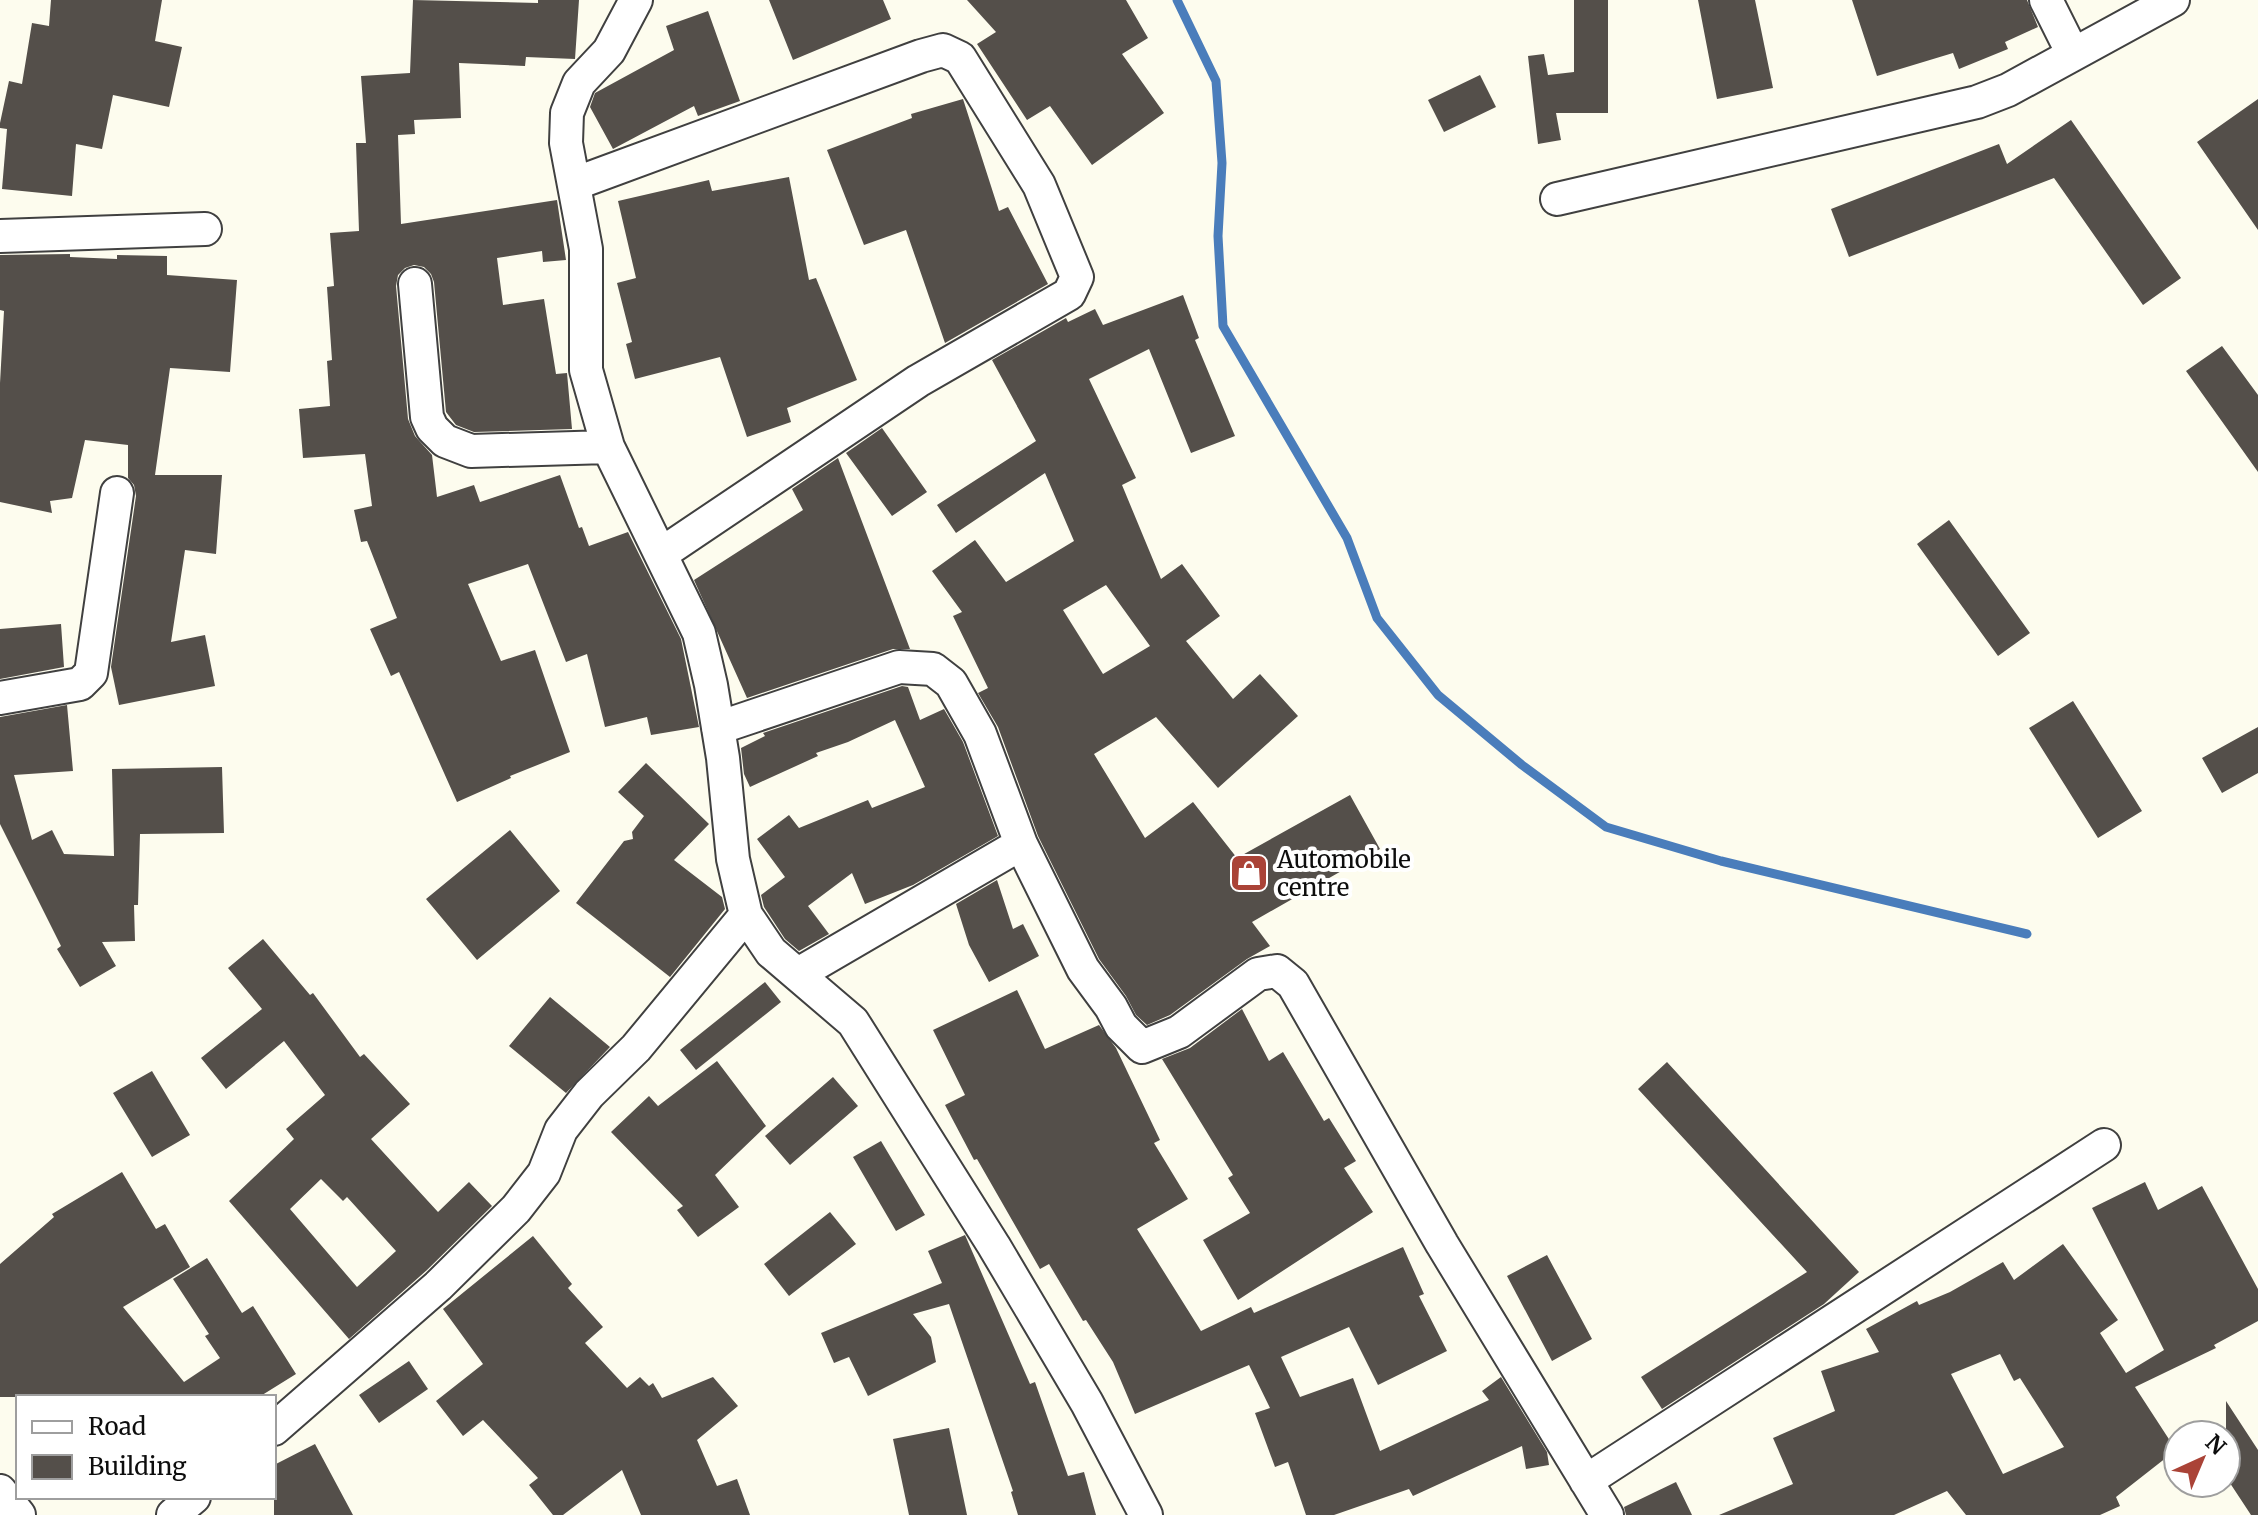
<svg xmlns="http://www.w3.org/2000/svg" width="2258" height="1515" viewBox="0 0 2258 1515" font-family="Merriweather,serif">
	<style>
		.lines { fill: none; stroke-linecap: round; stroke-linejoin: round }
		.stream { stroke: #4a7dbb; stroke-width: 9 }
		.building { fill: #544f4a; fill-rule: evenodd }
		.minor-casing { stroke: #404040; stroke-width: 36 }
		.minor { stroke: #fff; stroke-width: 32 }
		.labels { text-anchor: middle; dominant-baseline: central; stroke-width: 8; stroke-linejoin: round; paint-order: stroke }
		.poi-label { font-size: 24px; fill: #0d0d0d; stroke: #fff; text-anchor: start }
	</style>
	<rect width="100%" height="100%" fill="#fdfcee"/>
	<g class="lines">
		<path class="stream" d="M1177,0L1216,81L1222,163L1218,236L1223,326L1347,538L1377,618L1438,695L1522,765L1606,827L1721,861L2027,934"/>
	</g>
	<path class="building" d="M51,0H162L155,41L182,47L169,107L113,95L102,149L76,144L72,196L2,189L7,129L0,128V123L9,81L22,84L32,23L49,26Z
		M413,0L538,3V0H579L575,59L526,57L525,66L459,63L461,118L414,120L415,134L398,135L401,224L557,200L566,260L543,262L542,251L497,258L503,305L544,299L556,374L567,373L572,429L474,432L456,425L446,412L434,282L431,274L424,267L414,265L405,268L398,275L396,286L408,419L415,436L432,455L437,497L474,485L480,502L560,475L579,528L582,527L589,546L628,532L681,639L699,727L651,735L647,717L605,727L587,654L566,662L528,564L468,584L501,661L535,650L570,752L510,776L511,778L457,802L399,672L391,676L370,629L397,618L367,541L361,542L354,510L372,506L365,454L303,458L299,409L330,406L327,361L332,360L327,287L334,286L330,233L359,231L356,143H366L361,76L410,73Z
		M769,0H883L891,19L793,60Z
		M967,0H1126L1148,38L1122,54L1164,113L1092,165L1050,106L1027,120L977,44L996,32Z
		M1574,0H1608V113H1556L1561,140L1538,144L1528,56L1544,54L1548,75L1574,72Z
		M1698,0H1755L1773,88L1717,99Z
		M1852,0H2027L2038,27L2005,42L2008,49L1959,69L1953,53L1877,76Z
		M708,11L740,101L698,116L694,106L613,149L590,107L595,93L674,50L666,26Z
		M1480,75L1496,107L1444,132L1428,100Z
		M963,99L999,211L1008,207L1048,284L945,343L906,230L864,245L827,150L912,118L911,114Z
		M2258,99V230L2197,142Z
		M2071,120L2181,278L2143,305L2054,178L1849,257L1831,209L1999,144L2007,164Z
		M789,177L809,280L816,278L857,380L787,408L791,422L747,437L720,357L635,379L626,344L632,342L617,283L636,278L618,201L709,180L712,191Z
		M70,254V257L117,259V255L167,256V275L237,280L230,372L170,368L155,475H222L216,554L185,550L171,642L205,635L215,686L119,705L111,667L136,496L134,485L128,478V445L85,440L72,498L50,501L52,513L0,502V383L4,311L0,310V255Z
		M1183,295L1199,338L1195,340L1235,436L1191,453L1149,349L1089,379L1136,478L1122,485L1161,579L1182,564L1220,616L1186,641L1233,699L1260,674L1298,716L1218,788L1156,717L1094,754L1145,838L1193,802L1237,858L1350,795L1380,849L1252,922L1270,946L1247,959L1170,1015L1147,1025L1136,1015L1126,996L1099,959L1038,836L998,727L978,693L988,688L953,616L962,612L932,571L975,540L1006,582L1074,541L1045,473L956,533L937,505L1036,441L992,360L1066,318L1068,322L1095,309L1103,325ZM1106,585L1150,646L1103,674L1063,610Z
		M2222,346L2258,395V472L2186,371Z
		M882,428L927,492L892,516L846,453Z
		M838,458L910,649H893L747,698L694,580L803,510L792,489Z
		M1949,520L2030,633L1998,656L1917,544Z
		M61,624L64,667L0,679V629Z
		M902,686L908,687L920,720L944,709L963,742L998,836L913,885L865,904L852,873L808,906L829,934L799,951L785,939L764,907L761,895L785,877L757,839L789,815L799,828L868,800L872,808L925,787L895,720L848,742L816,753L818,756L750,787L744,774L741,748L765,736L763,733Z
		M2073,701L2142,811L2098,838L2029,728Z
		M67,705L73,771L14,775L32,840L52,830L64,854L114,856L112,769L222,767L224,833L140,834L138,905H134L135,941L102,942L116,966L80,987L57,949L61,946L0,824V717Z
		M2258,727V773L2222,793L2202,758Z
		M646,763L709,824L674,860L722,897L725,909L670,977L576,903L624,841L633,839L632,832L644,816L618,792Z
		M510,830L560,891L477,960L426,899Z
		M997,880L1013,929L1023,924L1039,956L989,982L969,945L956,904Z
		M263,939L310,995L313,993L360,1057L364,1054L410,1104L371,1139L438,1212L469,1182L492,1206L427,1270L349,1339L229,1201L294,1139L286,1129L325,1095L284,1041L226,1089L201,1058L262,1009L228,968ZM321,1179L343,1201L347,1197L396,1251L357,1287L290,1209Z
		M765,982L781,1002L696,1070L680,1050Z
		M1017,990L1045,1049L1099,1025L1116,1048L1160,1140L1154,1143L1188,1199L1137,1229L1201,1331L1251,1307L1254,1313L1403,1247L1424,1294L1419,1296L1447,1351L1378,1385L1349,1327L1281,1357L1300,1397L1353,1378L1380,1451L1489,1400L1482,1391L1501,1377L1547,1452L1549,1465L1526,1469L1522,1446L1413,1496L1409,1489L1334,1515H1306L1288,1462L1275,1467L1255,1413L1270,1408L1249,1365L1135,1414L1113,1362L1086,1320L1083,1321L1049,1264L1040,1269L977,1159L974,1160L945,1105L965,1095L933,1030Z
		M550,997L610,1047L566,1093L509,1046Z
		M1242,1009L1269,1061L1283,1052L1324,1121L1329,1118L1356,1161L1344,1168L1373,1212L1238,1300L1203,1240L1250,1213L1228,1178L1233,1175L1162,1059L1190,1048Z
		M717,1061L766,1126L715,1175L739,1207L698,1237L677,1210L683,1206L611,1132L649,1096L658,1106Z
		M1667,1062L1859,1272L1824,1304L1662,1409L1641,1377L1807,1272L1638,1089Z
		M152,1071L190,1135L152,1157L113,1093Z
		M833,1077L858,1106L790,1165L765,1136Z
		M881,1141L925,1215L896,1231L853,1157Z
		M122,1172L156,1229L165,1224L190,1267L123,1307L184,1382L220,1358L205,1336L209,1334L173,1279L207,1258L242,1313L253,1306L296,1374L259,1397H0V1264L54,1217L52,1214Z
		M2145,1182L2158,1210L2202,1186L2258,1289V1321L2214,1345L2216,1348L2135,1387L2176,1450L2116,1497L2120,1506L2100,1515H1966L1947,1491L1894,1515H1719L1793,1484L1773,1438L1835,1411L1821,1371L1879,1352L1866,1329L1917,1301L1919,1305L1950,1292L2003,1262L2014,1280L2063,1244L2118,1320L2100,1333L2126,1373L2164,1350L2092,1208ZM2000,1354L2014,1381L2020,1378L2064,1447L2003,1474L1951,1374Z
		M830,1212L856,1244L789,1296L764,1264Z
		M965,1235L1030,1384L1035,1382L1068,1476L1084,1472L1096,1515H1018L1011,1492L1013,1491L949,1304L913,1314L931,1337L936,1362L868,1396L849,1357L834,1363L821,1333L942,1283L928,1251Z
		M533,1236L572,1284L568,1288L603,1327L585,1343L627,1388L640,1377L649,1386L653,1383L662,1398L713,1377L738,1406L697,1440L717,1486L737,1479L750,1515H641L622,1470L563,1515H553L529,1485L538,1478L483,1420L463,1436L436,1401L483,1364L443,1309Z
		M1547,1255L1592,1339L1552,1361L1507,1276Z
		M409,1361L428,1389L379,1423L359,1395Z
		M2226,1401L2258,1450V1515H2251L2226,1477Z
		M949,1428L967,1515H909L893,1439Z
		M315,1444L353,1515H274V1465Z
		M1676,1482L1692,1515H1626L1624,1507Z"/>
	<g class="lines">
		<defs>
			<path id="minor" d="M636,0L609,51L579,83L567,113L566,143L586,249V370L608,447L699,633L711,685L723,758L733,859L746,915L771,952L853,1022L994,1246L1087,1403L1146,1515
				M2046,0L2073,54
				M574,184L921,56L943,50L960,58L1039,185L1077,277L1069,294L918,381L661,554
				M1557,199L1977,102L2008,90L2173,0
				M0,236L205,229
				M415,284L427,417L432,428L445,441L471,451L608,447
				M0,698L80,684L91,673L117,493
				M718,728L899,667L933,669L951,683L980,734L1021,844L1083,969L1111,1007L1121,1026L1142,1047L1179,1032L1258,974L1277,971L1293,984L1442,1244L1607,1515
				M798,974L1021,844
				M274,1429L438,1286L516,1209L544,1173L561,1130L589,1094L636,1048L746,915
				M1586,1481L2104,1145
				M0,1491L19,1515
				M173,1515L194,1497"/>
		</defs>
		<use href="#minor" class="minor-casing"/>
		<use href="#minor" class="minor"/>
	</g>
	<defs>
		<symbol id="shop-square" viewBox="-11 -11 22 22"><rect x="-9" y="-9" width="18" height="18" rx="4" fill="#aa4337" stroke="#fff"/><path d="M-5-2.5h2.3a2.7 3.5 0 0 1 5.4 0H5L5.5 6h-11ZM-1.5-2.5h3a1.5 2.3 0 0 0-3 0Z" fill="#fff"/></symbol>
	</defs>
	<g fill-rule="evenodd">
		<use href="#shop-square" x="1227" y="851" width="44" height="44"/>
	</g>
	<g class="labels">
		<g class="poi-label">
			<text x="1277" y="859">Automobile<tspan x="1277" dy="28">centre</tspan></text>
		</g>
	</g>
	<rect x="16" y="1395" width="260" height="104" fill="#ffffff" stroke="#9e9e9e" stroke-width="2"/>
	<rect x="32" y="1421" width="40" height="12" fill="#ffffff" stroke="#9e9e9e" stroke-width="2"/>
	<text x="88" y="1435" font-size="24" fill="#0d0d0d">Road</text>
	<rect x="32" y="1455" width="40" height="24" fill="#544f4a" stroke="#9e9e9e" stroke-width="2"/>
	<text x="88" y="1475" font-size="24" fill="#0d0d0d">Building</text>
	<g transform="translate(2202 1459) rotate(44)"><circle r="38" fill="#ffffff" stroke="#9e9e9e" stroke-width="2"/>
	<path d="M0-6L14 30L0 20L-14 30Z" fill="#aa4337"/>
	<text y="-12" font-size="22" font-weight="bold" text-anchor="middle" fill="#0d0d0d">N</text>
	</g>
</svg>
